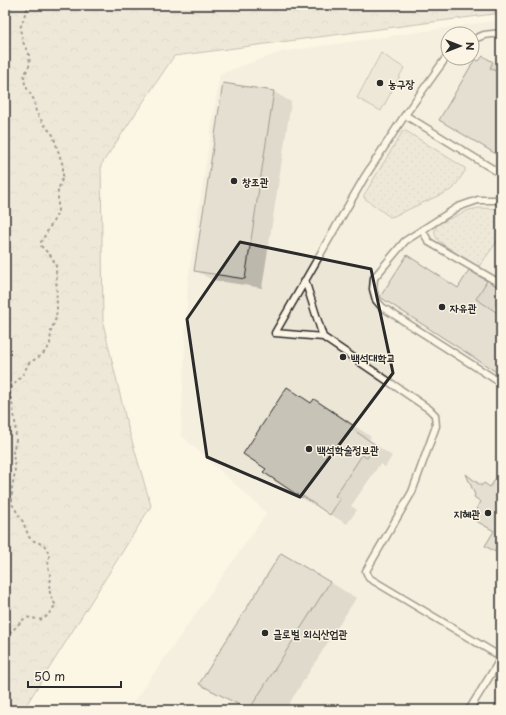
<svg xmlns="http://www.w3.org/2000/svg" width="506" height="715" viewBox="0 0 506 715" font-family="'Playpen Sans','Poor Story',sans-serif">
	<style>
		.built { fill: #ece6d7; fill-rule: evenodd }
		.grass { fill: url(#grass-dots); stroke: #84827a }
		.forest { fill: url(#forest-crowns); stroke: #84827a }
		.pitch { fill: #ded8ca; stroke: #84827a }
		.shadow { fill: #0003 }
		.building { fill: #c8c3b7; stroke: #2b2b2b }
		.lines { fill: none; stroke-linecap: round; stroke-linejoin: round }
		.lane-casing { stroke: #2b2b2b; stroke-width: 9 }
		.path { stroke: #2b2b2b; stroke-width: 2; stroke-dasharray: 3 3; stroke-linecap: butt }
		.lane { stroke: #fcf5e5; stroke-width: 6 }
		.marked { fill: none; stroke: #2b2b2b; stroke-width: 3; stroke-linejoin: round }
		.poi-dot { fill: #2b2b2b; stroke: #fcf5e5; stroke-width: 1.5 }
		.labels { text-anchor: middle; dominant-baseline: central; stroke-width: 3; stroke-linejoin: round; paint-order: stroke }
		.poi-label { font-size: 11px; font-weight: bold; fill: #2b2b2b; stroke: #fcf5e5; text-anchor: start }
	</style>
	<defs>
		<pattern id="grass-dots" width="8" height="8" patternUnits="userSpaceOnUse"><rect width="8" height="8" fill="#ded8ca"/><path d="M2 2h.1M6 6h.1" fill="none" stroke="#bfbaae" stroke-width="1.8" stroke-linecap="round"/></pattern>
		<pattern id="forest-crowns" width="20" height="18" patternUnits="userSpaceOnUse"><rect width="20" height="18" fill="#ded8ca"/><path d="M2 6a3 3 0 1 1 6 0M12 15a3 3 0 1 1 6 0" fill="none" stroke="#bfbaae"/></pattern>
	</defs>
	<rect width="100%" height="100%" fill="#fcf5e5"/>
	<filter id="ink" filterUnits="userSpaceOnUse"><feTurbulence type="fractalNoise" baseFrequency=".025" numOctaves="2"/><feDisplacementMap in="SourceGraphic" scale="8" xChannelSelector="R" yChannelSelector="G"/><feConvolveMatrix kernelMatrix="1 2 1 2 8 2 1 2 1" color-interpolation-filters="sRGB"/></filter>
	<g filter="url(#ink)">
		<path class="built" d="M501,20V710H128L267,513L181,435L188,280L220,74L281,52ZM448,34H472V58H448Z"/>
		<path class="grass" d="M403,131H406L465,168V171L453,189L394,216L390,217L364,198V195Z
			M479,208L501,209V236L481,264L477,266L441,243C435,237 432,232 438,224L469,210Z"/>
		<path class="forest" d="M5,5H501V13L174,56L101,165L103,323L127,424L151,506L23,710H5Z"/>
		<path class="pitch" d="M381,53L404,68L381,111L357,98Z"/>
		<path class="shadow" d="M483,57L501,68V156L440,120Z
			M274,92L291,102L262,288L212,280L195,270Z
			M469,272L501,290V297L493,310L501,315V374L459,288Z
			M288,389L313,404L315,400L332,410L371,437L369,440L392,456L385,467L380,464L351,506L357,510L347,524L302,498L267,468Z
			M501,473V554L496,531L479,509L482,502L476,495L469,477L490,488Z
			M308,569L356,598L285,710H248L200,684Z"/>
		<path class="building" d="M483,56L493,62L490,68L501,74V146L496,154L439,120L475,59L479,61Z
			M223,83L274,91L245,279L194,271Z
			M407,255L458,288L469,270L487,281L476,299L501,315V375L380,297Z
			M287,387L311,403L314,399L354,426L352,429L376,445L367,458L362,455L335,496L340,499L330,515L303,496L302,498L263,472L266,469L243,454Z
			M501,471V555L485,546L494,531L471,518L478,509L477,507L481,502L474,497L475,495L466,474L481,486L484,483L490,487Z
			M281,553L330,582L249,710L199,684Z"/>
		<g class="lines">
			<defs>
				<path id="lane" d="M472,40L484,35L501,33
					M448,55L405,115L501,174
					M501,200H478L458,207L405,241L374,278L373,289L376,300L382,307L501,383
					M422,230L429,242L501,284
					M305,280L323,337L429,409L435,415L436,426L412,492L366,571L369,578L501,657
					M323,337L275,333L364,178L405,115
					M469,710L501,658"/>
			</defs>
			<use href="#lane" class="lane-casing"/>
			<path class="path" d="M5,667L10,657L7,643L8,634C14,630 19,623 24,619C30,615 37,621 43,619C48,616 52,609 56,605L52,600L49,589L51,578L48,567L49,556L47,549L44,545L32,540L29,537L23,522L12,504V488L15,472L13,452L16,440L15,420L10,392L12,387L23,374L29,363L42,355L48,348L50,344L51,331L56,318L57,308L56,266L52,257L41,246V242L58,213V190L63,177V166L53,135L43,123L36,112L34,100L25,85L24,76L30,64L29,55L23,42L20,29L26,11L30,5"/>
			<use href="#lane" class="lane"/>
		</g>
	</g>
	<path d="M0 0H506V715H0ZM240,242L371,269L393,373L300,497L207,457L187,319Z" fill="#fcf5e5" fill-opacity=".55" fill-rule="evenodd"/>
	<path class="marked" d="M240,242L371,269L393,373L300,497L207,457L187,319Z"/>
	<g class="poi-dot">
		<circle cx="380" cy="83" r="4"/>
		<circle cx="234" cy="181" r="4"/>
		<circle cx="442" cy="307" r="4"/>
		<circle cx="343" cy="357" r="4"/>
		<circle cx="309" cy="449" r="4"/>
		<circle cx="488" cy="513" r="4"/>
		<circle cx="265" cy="633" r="4"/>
	</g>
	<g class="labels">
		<g class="poi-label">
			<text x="388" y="83">농구장</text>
			<text x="242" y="181">창조관</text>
			<text x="450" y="307">자유관</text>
			<text x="351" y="357">백석대학교</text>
			<text x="317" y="449">백석학술정보관</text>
			<text x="480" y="513" text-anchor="end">지혜관</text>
			<text x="273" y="633">글로벌 외식산업관</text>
		</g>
	</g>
	<rect width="506" height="715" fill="none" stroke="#fcf5e5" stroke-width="20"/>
	<rect x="10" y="10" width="486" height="695" fill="none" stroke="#2b2b2b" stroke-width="1.5" filter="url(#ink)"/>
	<g transform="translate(460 46) rotate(90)"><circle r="19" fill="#fcf5e5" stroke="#a8a49b"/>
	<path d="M0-3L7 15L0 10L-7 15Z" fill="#2b2b2b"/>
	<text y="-6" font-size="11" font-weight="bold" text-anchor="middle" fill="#2b2b2b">N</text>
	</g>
	<path d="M28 681v6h93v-6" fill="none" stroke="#2b2b2b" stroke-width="2"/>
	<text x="34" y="681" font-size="12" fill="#2b2b2b" stroke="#fcf5e5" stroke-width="3" paint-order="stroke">50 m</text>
</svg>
